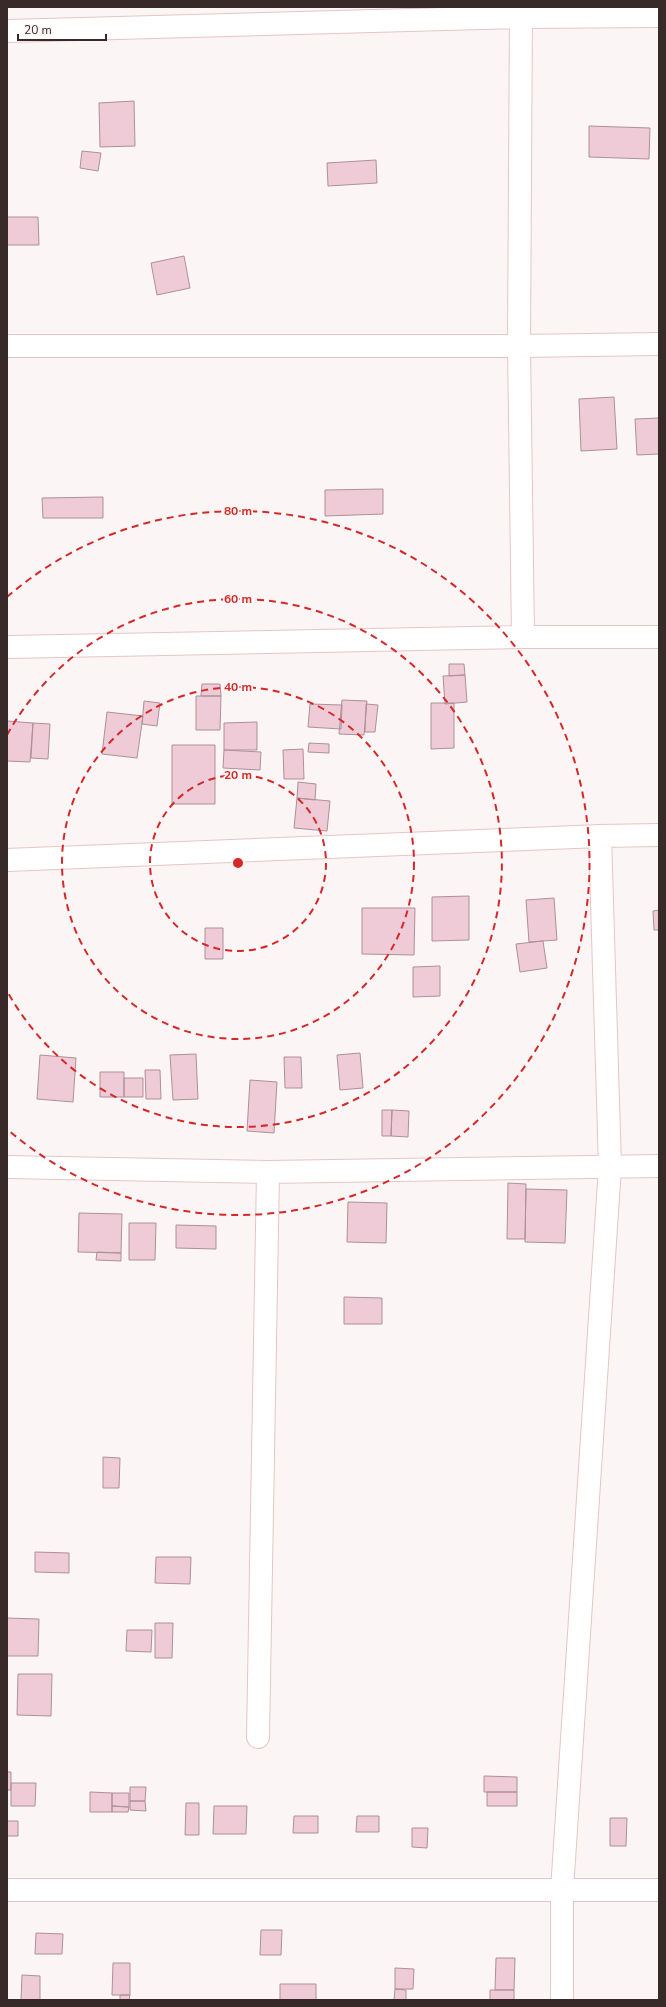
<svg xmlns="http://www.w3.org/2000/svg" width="666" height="2007" viewBox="0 0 666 2007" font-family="'Nunito Sans',sans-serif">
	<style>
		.building { fill: #eecbd6; stroke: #ad9099 }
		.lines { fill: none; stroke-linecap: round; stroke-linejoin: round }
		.minor-casing { stroke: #e6c6c3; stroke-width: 24 }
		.tertiary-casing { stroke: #e6c6c3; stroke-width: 24 }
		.minor { stroke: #fff; stroke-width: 22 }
		.tertiary { stroke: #fff; stroke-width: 22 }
		.ring { fill: none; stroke: #d62828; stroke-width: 2; stroke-dasharray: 7 5 }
		.centre { fill: #d62828; stroke: #fcf5f5; stroke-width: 2 }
		.ring-label { font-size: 12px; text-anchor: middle; font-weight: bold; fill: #d62828; stroke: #fcf5f5; stroke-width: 3.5; stroke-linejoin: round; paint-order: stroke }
	</style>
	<rect width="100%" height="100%" fill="#fcf5f5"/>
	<path class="building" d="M134,101L135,146L100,147L99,103Z
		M589,126L650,128L649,159L589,157Z
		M82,151L101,153L98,171L80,168Z
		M376,160L377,183L328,186L327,163Z
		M7,217H38L39,245H7Z
		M184,256L190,288L157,295L151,263Z
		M614,397L617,449L581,451L579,399Z
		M659,418V454L637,455L635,419Z
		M383,489V514L325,516V490Z
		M103,497V518H43L42,498Z
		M449,664H464L465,675L449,676Z
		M465,675L467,702L445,704L443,676Z
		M202,684H220L221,696H201Z
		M196,696H221L220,730H196Z
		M342,700L367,701L364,735L339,734Z
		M144,701L160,703L157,726L142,724Z
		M431,703H454V748L431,749Z
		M310,704L342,705L341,729L308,727Z
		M366,704L378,705L375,732H365Z
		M107,712L143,716L137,758L102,754Z
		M7,721L33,723L30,762L7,761Z
		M257,722V750H224V723Z
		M33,723L50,724L48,759L31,758Z
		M309,743L329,744V753L308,752Z
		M172,745H215V804H172Z
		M303,749L304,779H284L283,750Z
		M224,750L261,752L260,770L223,768Z
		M298,782L316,784L315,800L297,798Z
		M297,798L330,801L327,831L294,828Z
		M469,896V940L432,941V897Z
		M554,898L557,940L529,942L526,900Z
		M362,908H415L414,955L362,954Z
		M659,910V930H654L653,911Z
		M205,928H223V959H205Z
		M543,941L547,968L520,972L516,944Z
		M440,966V996L413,997V967Z
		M360,1053L363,1088L340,1090L337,1055Z
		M196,1054L198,1099L173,1100L170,1055Z
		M40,1055L76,1058L73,1102L37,1099Z
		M284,1057H301L302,1088H285Z
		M145,1070H160L161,1099H146Z
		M100,1072H124V1097H100Z
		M124,1078H143V1097H124Z
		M250,1080L277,1082L274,1133L247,1131Z
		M382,1110H392L391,1136H382Z
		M392,1110L409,1111L408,1137L391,1136Z
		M508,1183L526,1184L525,1239H507Z
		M526,1189L567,1190L565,1243L525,1242Z
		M348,1202L387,1203L386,1243L347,1242Z
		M79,1213L122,1214L121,1253L78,1252Z
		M129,1223H156L155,1260H129Z
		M176,1225L216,1226V1249L176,1248Z
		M97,1252L121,1253V1261L96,1260Z
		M344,1297L382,1298V1324H344Z
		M103,1457L120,1458L119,1488H103Z
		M35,1552L69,1553V1573L35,1572Z
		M156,1557H191L190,1584L155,1583Z
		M7,1618L39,1619L38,1656H7Z
		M155,1623H173L172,1658H155Z
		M127,1630H152L151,1652L126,1651Z
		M18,1674H52L51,1716L17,1715Z
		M7,1772H11V1790H7Z
		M484,1776L517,1777V1792H484Z
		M11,1783H36L35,1806H11Z
		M130,1787H146L145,1801H130Z
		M90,1792L112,1793V1812H90Z
		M487,1792H517V1806H487Z
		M112,1793H129V1807L112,1806Z
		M130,1801H145L146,1811L130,1810Z
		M186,1803H199V1835H185Z
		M112,1806L129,1807L128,1812H112Z
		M214,1806H247L246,1834H213Z
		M294,1816H318V1833H293Z
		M357,1816H379V1832H356Z
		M610,1818H627L626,1846H610Z
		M7,1821H18V1836H7Z
		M412,1828H428L427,1848L412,1847Z
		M261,1930H282L281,1955H260Z
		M36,1933L63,1934L62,1954H35Z
		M496,1958H515L514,1990H495Z
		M113,1963H130V1995H112Z
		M395,1968L414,1969L413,1989H395Z
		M22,1975L40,1976V2000H21Z
		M280,1984H316V2000H280Z
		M395,1989L406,1990V2000H394Z
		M490,1990H514V2000H490Z
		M120,1995H130L129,2000H120Z"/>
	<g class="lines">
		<defs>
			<path id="minor" d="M521,7L519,346L523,637
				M7,31L521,17L659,16
				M7,346H519L659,344
				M7,647L523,637H659
				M7,860L600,836L659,835
				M258,1737L268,1172
				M7,1890H659
				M562,2000V1890L610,1167L600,836"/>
			<path id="tertiary" d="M7,1167L268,1172L659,1166"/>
		</defs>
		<use href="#minor" class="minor-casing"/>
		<use href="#tertiary" class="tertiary-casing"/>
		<use href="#minor" class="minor"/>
		<use href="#tertiary" class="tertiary"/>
	</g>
	<g class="ring">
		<circle cx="238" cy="863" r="88"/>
		<circle cx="238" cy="863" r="176"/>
		<path d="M7 735A264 264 0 1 1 7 991"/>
		<path d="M7 597A352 352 0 1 1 7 1129"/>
	</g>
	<circle cx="238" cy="863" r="6" class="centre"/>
	<g class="ring-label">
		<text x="238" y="515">80 m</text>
		<text x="238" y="603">60 m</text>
		<text x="238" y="691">40 m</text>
		<text x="238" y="779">20 m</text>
	</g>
	<rect width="666" height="2007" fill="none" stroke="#372a29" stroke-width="16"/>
	<path d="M18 34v6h88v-6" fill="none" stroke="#372a29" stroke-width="2"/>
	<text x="24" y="34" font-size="12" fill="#372a29" stroke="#fcf5f5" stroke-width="3" paint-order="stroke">20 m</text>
</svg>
